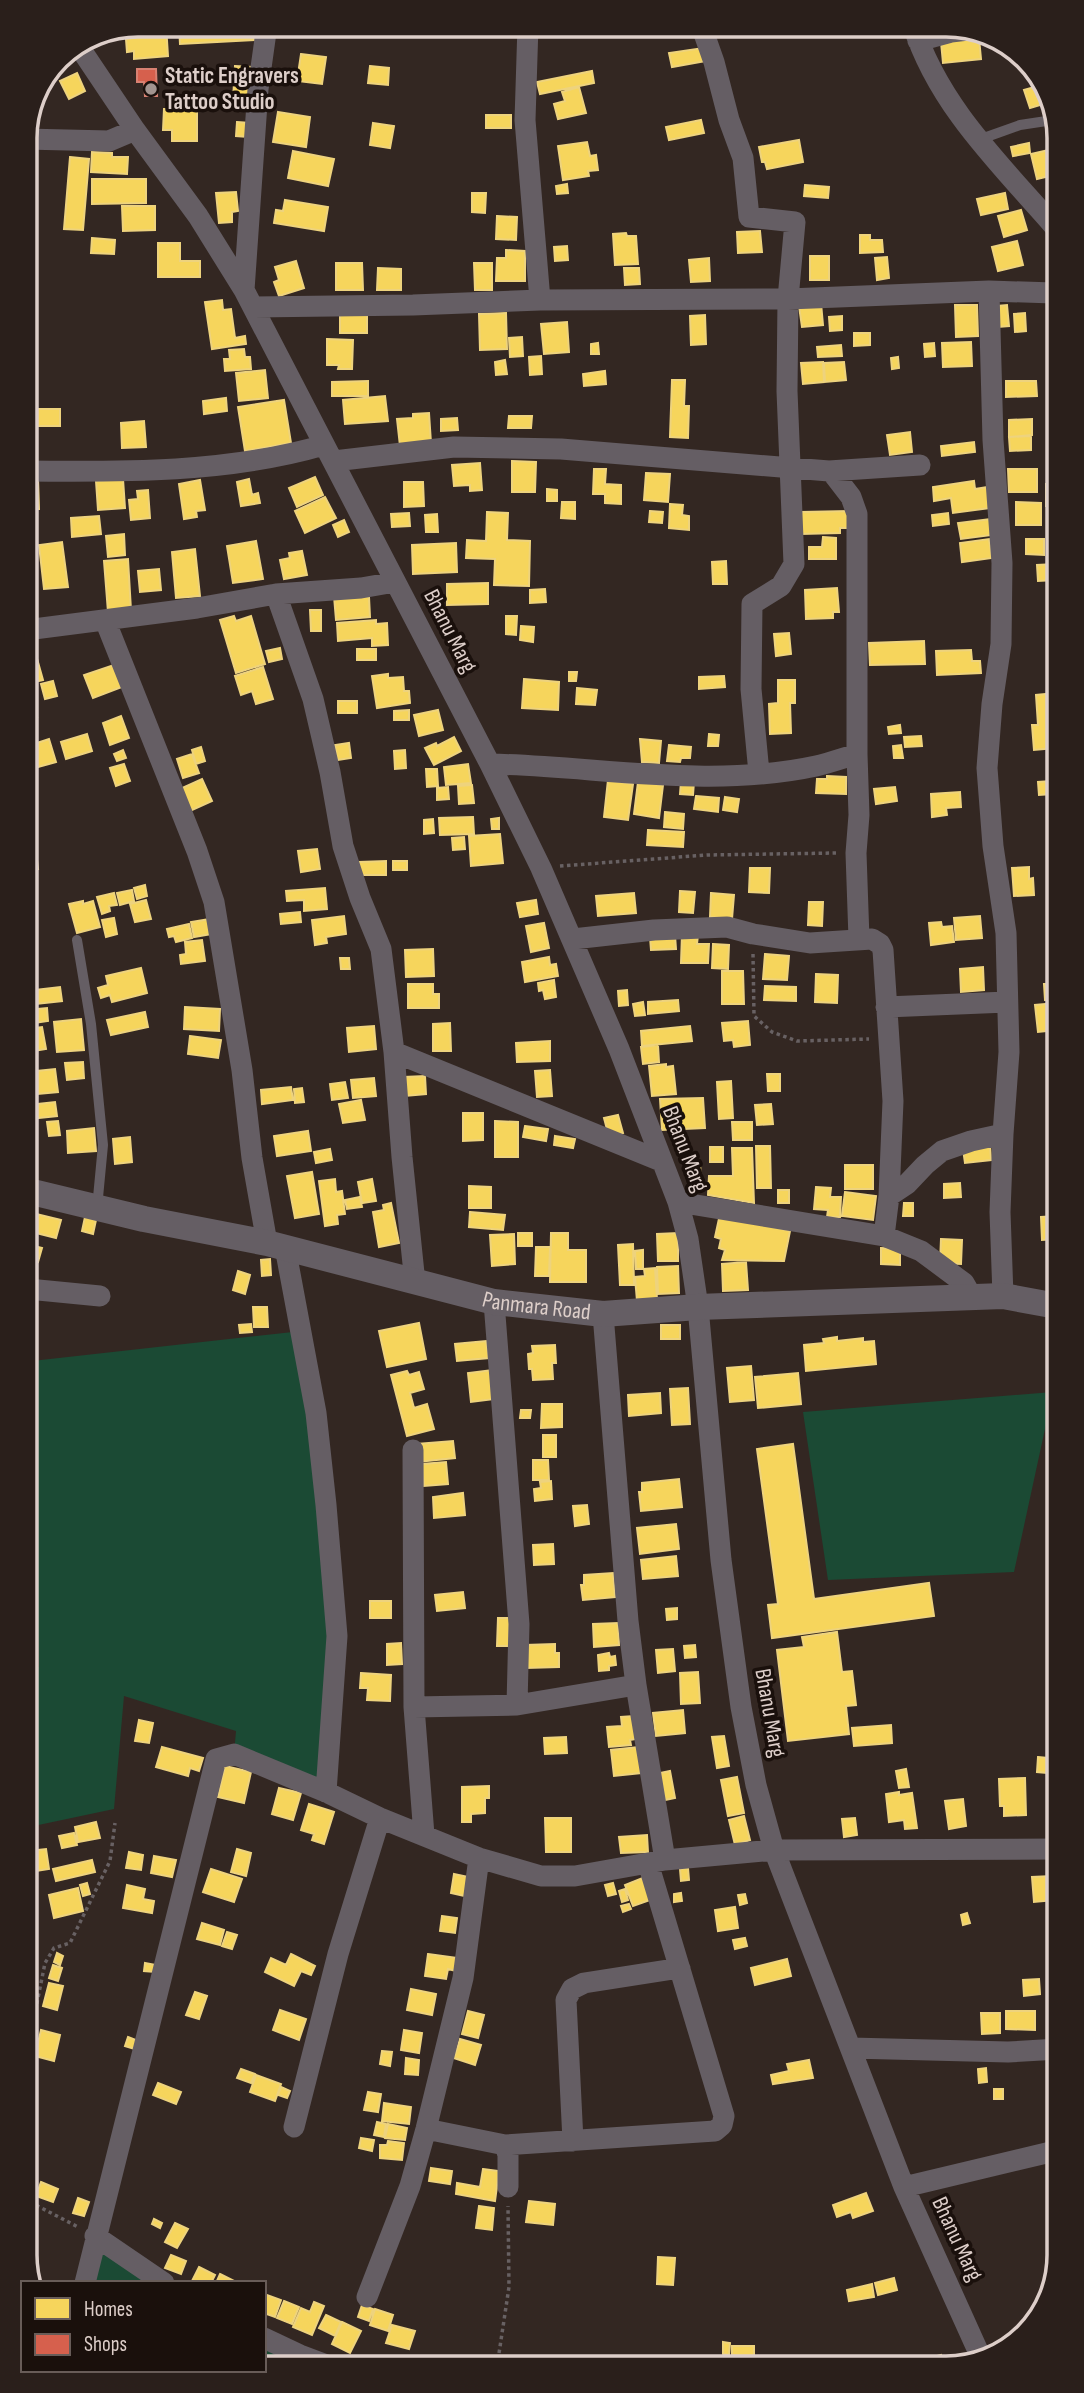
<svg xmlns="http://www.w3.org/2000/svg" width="1084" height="2393" viewBox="0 0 1084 2393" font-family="'Sofia Sans Condensed',sans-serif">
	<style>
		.green { fill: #1b4a34 }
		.homes { fill: #f6d55c; stroke: #eed37d; stroke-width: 2 }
		.shops { fill: #d6604d; stroke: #d88172; stroke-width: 2 }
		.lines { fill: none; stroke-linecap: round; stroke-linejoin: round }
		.path { stroke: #686163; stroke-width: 3.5; stroke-dasharray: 3.5 3.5; stroke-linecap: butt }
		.service { stroke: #655e64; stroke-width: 10 }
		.minor { stroke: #655e64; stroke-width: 21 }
		.tertiary { stroke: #655e64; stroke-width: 26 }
		.poi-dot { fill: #a2948f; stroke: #1a100c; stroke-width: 2.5 }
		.labels { text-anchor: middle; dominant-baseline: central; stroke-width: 7; stroke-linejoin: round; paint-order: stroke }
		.poi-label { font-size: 23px; font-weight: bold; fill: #ddcec9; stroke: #1a100c; text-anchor: start }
		.street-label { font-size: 23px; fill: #ddcec9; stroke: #1a100c }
		.rim { fill: none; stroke: #ddcec9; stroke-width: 3.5 }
	</style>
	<rect width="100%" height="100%" fill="#332722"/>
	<path class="green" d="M302,1331L337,1636L326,1792L234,1754L236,1731L124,1696L114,1809L29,1827V1669L39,1667L32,1361Z
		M1053,1392L1014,1572L828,1580L803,1412Z
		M95,2236L164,2283H85Z
		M264,2338L332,2367H264Z"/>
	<path class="homes" d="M154,25H166L168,56L134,59V51L127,52L126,39L132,38V27Z
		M179,25H253L254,40L180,44Z
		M499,25H515V28H499Z
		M726,25H756V27H726Z
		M979,38L981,59L943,63L941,42Z
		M703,48L706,61L672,67L669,53Z
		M301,54L326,57L322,84L297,81Z
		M57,60L61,70L50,75Z
		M235,66L252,67L251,101L233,100Z
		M370,66L389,68L388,85L368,83Z
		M592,71L594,83L540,94L537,82Z
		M77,73L85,91L69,99L60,81Z
		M1042,85L1053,101V110L1050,102L1030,108L1024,90Z
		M579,87L586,113L558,119L554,104L565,101L562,92Z
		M164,109H197V141H172V130H163Z
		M278,112L310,117L306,147L273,142Z
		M486,115H511V128H486Z
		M701,120L704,133L669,140L666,127Z
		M237,122L250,123L248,137L236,136Z
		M373,123L394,126L390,148L370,145Z
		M799,140L803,162L767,169L765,162H762L759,147Z
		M587,142L590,156L596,155L598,170L588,171L589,176L563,180L558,146Z
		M1029,143L1030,153L1013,156L1011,147Z
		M1053,149L1054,175L1037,179L1031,154Z
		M293,151L334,159L328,186L288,178Z
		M92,152L112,153V157H128L127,174L91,172Z
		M70,157L89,159L83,230L64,229Z
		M92,179H146V203L92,204Z
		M567,184L568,193L557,194L556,186Z
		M805,185L829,187L828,198L804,196Z
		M236,192L238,211L232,212V222L219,223L216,193Z
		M472,193H486L485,213L472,212Z
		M1005,193L1008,209L981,215L977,199Z
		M285,200L328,207L324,231L274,223L276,210L283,211Z
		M122,206H155V230L123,231Z
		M1021,210L1027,230L1004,237L998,216Z
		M497,216L517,217L516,240L496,239Z
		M760,231L762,252L738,253L737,232Z
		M626,233L627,236H636L638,264L615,265L613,234Z
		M860,235H870V240H882L883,252L860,253Z
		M92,238L115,240L114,254L91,253Z
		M1017,241L1023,265L998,271L992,247Z
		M158,243H180V261H200V277H158Z
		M567,246L568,260L555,261L554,247Z
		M506,250L525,251V281H496L497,258H506Z
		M810,256H829V280H810Z
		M887,257L889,278L877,280L875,258Z
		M709,258L710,281L691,282L689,260Z
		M296,261L304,288L279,296L274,282L279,280L275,267Z
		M336,263H362L363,290H336Z
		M474,263H492V290H475Z
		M378,268L401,269V290H377Z
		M624,268H639L640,284L625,285Z
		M222,300L223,310L231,309L235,338L245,336L246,344L212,349L205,302Z
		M821,303L823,325L802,327L799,306Z
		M955,305H977L978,336L956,337Z
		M1007,305L1009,326L998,327L997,306Z
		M340,312H367V333H340Z
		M506,313L507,349L480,350L479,314Z
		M1025,313L1026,331L1015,332L1014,314Z
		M705,315L706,344L691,345L690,316Z
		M842,316V330L830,331L829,317Z
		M567,322L569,352L544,354L541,324Z
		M854,333H870V345L854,346Z
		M522,337L523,356L510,357L509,338Z
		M327,339L353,340L352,369H338L339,365H327Z
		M971,342L972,366L943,367L942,343Z
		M598,343L599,354H591V344Z
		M934,343L935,356L925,357L924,344Z
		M841,345L842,356L818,357L817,347Z
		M244,349L245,357H250L251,369L225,371L224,359H230L229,350Z
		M541,356L542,374L530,375L529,357Z
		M898,357L899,368L892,369L891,358Z
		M505,360L507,374L496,375L495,362Z
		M823,362L824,382L803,384L801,363Z
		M844,362L846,380L825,382L824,363Z
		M265,370L268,398L239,401L236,373Z
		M605,371L606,384L584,386L583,374Z
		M672,380H685L684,406H689L688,438L670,437Z
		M368,381V396H332V382Z
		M1006,381H1036L1037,396L1006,397Z
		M385,396L388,421L345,424L343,400Z
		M226,398L227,411L204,414L203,401Z
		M284,400L291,443L245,451L238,407Z
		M32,409H60V426H32Z
		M429,413L431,443L400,446L397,419L413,418V414Z
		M509,416H532L531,428H508Z
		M457,418L458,430L441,431V419Z
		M1032,419V435L1009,437V420Z
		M144,421L146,447L122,448L121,423Z
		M910,432L912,452L890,455L887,435Z
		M1031,436V450L1010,451L1009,437Z
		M974,442L975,452L942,456L941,446Z
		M512,461L536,462L535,492H512Z
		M480,463L482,490L470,491V485L454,486L452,465Z
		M594,469H606L605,484L621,485V504L605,503V494H593Z
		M1008,469H1037V492H1009Z
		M646,473L670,474L668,502L644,500Z
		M315,477L323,495L297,507L289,488Z
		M26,479H38L39,509H26Z
		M123,479L125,508L98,510L96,481Z
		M249,479L252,495L258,493L260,503L241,506L237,482Z
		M200,480L205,510L196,511L197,517L184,519L179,484Z
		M974,481L975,489L988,487L991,508L953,513L951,498L934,501L933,487Z
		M404,482H423L424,506L404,507Z
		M1046,484H1054L1055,507L1046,506Z
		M547,489L557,490V501H547Z
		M148,490L150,518L131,520L129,500L138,499L137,491Z
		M325,497L336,518L305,533L295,511Z
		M562,502H575V519L561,518Z
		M1016,502L1041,503V525H1016Z
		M670,504L683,505L682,515L689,516V530L669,528Z
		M650,511L663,512L662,523L649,522Z
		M849,511L850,528H840V533L801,534V512Z
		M487,512L508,513L507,540L530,541L529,586L494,585L495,559L466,558L467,540L486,541Z
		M409,513L410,526L392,527L391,514Z
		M948,513L949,524L933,526L932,515Z
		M437,514L438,532H426L425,515Z
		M99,516L101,534L72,537L71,518Z
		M990,519L992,535L961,539L958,523Z
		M344,520L349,532L338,537L333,525Z
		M124,534L125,555L108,557L106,536Z
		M823,537L836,538V559H809V547H822Z
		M989,539L992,558L962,562L960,543Z
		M1026,539H1044V555L1026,554Z
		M256,541L263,579L233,583L227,546Z
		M62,542L68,587L44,589L39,545Z
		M456,543L457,572L413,574L412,545Z
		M195,549L200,596L176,598L172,552Z
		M302,551L307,575L284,579L280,560L290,558L289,553Z
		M128,559L131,610L108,612L104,561Z
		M726,561L727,584H713L712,562Z
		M1055,564V580L1038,581L1037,565Z
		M159,569L161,590L140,592L138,571Z
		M488,583V604L447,605V584Z
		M837,588L839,612H833V618L806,619L805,590Z
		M545,589L546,602L530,603V590Z
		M334,596L369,597L370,617L336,620Z
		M310,610H321V631H311Z
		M234,616L236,621L251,616L265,664L236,673L220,620Z
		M506,616H517L516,635L506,634Z
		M376,620V624L387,623L388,645L372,646V638L338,641L337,623Z
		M521,626L534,627L533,642L520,640Z
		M789,633L791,654L776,656L774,634Z
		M924,641L925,664L870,665L869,643Z
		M280,648L282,659L269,662L266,651Z
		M357,649H376V660H357Z
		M971,650L972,661H980L981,673L937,675L936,651Z
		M36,655L43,680L26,684V657Z
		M114,665L122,687L93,698L84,675Z
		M263,667L273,699L256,704L252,691L241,695L235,676Z
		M569,672H577L576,681H569Z
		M388,674V678L403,677L404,691H409L410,703L377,708L372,676Z
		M724,676L725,687L699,689V677Z
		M524,679L559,682L558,710L522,708Z
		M778,680H795V703H790L791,733L770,734L769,704L778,703Z
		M53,681L57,696L45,699L41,684Z
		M577,688L597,690L595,705L576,704Z
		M1055,693V748L1034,750L1032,725H1038L1036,695Z
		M338,701H357V713H338Z
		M33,702L37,717L26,719V704Z
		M409,710V720H394V711Z
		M438,710L443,730L419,736L414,715Z
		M121,716L129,738L110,745L103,723Z
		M900,725L901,733L889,734L888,727Z
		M87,734L92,751L66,759L61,742Z
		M709,734L719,735L718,746H708Z
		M921,736L922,746L905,747L904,737Z
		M454,737L461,751L434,765L425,748L436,743L437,746Z
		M49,739L56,762L38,767L31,745Z
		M640,739L661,741L659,763L642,762Z
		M349,743L351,758L337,760L335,745Z
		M669,745L691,747L690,758H681L680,762L667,761Z
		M901,745L903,758H894L893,746Z
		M201,747L205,761L196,764L192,750Z
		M123,750L126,758L117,761L114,754Z
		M405,750L406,768L395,769L394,751Z
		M192,754L199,773L183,778L177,759Z
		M124,764L130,781L116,786L110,768Z
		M468,764L471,783L446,785L444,767Z
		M426,769H437L438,786L427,787Z
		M827,776L846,777V794L816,793L817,779H827Z
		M202,779L212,801L190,811L180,789Z
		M608,780L633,784L628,820L604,817Z
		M681,781L694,782L693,795L680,794Z
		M1051,781L1052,794L1039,795L1038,782Z
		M638,782L663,785L659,818L634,814Z
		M472,785L474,803L459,804L458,786Z
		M448,787L449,799L437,800V788Z
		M895,787L897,801L876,804L874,789Z
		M960,792L961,807L946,808L947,815L932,817L931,794Z
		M696,796L719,798L718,812L694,809Z
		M725,797L739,799L737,812L723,810Z
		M665,812L684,814L683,829L664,827Z
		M473,817L474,834L440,835L439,818Z
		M499,818V829H492L491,819Z
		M433,819L434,833L424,834V820Z
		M648,830L684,832L683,847L647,845Z
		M500,834L503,863L471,866L469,836Z
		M464,837L465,849L453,850L452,838Z
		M317,849L320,869L301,872L298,851Z
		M37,860L38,869L27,870V862Z
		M386,861V875H359V862Z
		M393,861H407V870H393Z
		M1029,867V879L1033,878L1034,895L1014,896L1012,868Z
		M750,868H770L769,893L749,892Z
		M145,885L147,896L137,899L134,888Z
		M325,888L327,909L304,911V900L287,901L286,891Z
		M132,890L134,901L120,905L117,893Z
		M680,891L695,892L693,913L679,912Z
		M114,893L117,905L109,906L110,911L102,914L97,897Z
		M634,893L636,913L598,916L596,896Z
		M711,893L734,895L732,919L710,917Z
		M146,900L151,919L135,922L130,904Z
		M536,900L538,914L520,917L517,903Z
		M83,901V904L93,901L100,927L77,933L69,904Z
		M809,902H823L822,926L808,925Z
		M300,912L301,922L281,924L280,914Z
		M344,916L346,934L326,937L327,943L315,945L312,920Z
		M980,916L982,938L956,940L954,918Z
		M114,918L117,934L106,937L102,920Z
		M210,919L212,934L194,937L191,922Z
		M941,922L942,927L952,926L954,942L931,945L929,923Z
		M544,923L549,948L531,952L526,926Z
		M189,924L192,938L176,942L174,936L169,937L167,929Z
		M682,934L698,935L697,944H709L708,963H681Z
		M675,935L676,949L651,950L650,937Z
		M202,940L205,961L181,964L180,955L186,954L185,942Z
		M713,944L729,945L728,969L712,968Z
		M433,949L434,976L406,977L405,950Z
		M765,954L789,956L787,980L763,979Z
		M549,957L550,965L556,964L558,976L525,982L522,962Z
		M340,958H349L350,969H341Z
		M1056,961V982H1054L1053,962Z
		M983,967L984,990L961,992L960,969Z
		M141,968L147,993L112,1002L110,995L101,998L98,988L108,985L106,976Z
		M722,971H743L744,1004H722Z
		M816,974L838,975L837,1003L815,1002Z
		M554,980L556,997L545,999L543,990L539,991L538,983Z
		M408,984H433V994H439V1008H408Z
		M1044,984H1056V999L1045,1000Z
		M765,986L796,987V1001L764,1000Z
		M60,987L62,1001L27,1005V991Z
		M627,990L628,1005L619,1006L618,991Z
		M678,1000L679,1011L648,1014V1002Z
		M643,1002L645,1015L635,1016L633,1004Z
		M1056,1003V1030L1038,1032L1035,1005Z
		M185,1007L220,1009L219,1031L184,1029Z
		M47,1008L48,1021L27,1024V1010Z
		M145,1012L148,1027L111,1035L107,1020Z
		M81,1019L84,1050L57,1052L54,1022Z
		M748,1021L750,1045L734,1047L733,1040L724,1041L722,1023Z
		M450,1023L451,1051H433V1024Z
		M374,1026L376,1049L349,1052L347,1028Z
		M690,1026L692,1041L642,1046L641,1031Z
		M42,1027L46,1049L27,1052V1029Z
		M190,1036L221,1040L218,1058L188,1054Z
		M550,1041V1061L517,1062L516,1043Z
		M658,1045L659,1062L643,1064L641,1047Z
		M83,1062L84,1078L67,1080L65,1063Z
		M666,1064V1067L673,1066L676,1094L652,1096L649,1066Z
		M55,1069L58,1092L27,1095V1072Z
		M550,1070L552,1096L537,1097L535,1071Z
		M767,1074H780V1091H768Z
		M425,1076L426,1094L405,1096L404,1077Z
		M374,1078L376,1096L353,1098L351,1080Z
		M731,1081L733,1118L719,1119L717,1082Z
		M345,1082L348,1098L332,1100L330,1084Z
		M291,1087L293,1100L262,1104L261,1090Z
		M302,1088L304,1102L295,1103L294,1089Z
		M703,1098L705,1128L662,1130L660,1099Z
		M361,1100L365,1120L343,1123L339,1104Z
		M55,1102L57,1116L30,1119L29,1105Z
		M771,1104L773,1124L757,1125L755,1105Z
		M463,1113H483V1140L463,1141Z
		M618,1115L623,1133L609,1137L604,1118Z
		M58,1121L60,1135L49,1136L47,1122Z
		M495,1121L518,1122V1157H495Z
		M732,1122H752V1140H733Z
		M525,1126L548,1129L546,1141L523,1137Z
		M94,1128L96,1151L68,1153L67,1131Z
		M308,1131L311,1151L277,1156L274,1136Z
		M555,1136L575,1139L573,1148L554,1145Z
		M130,1137L132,1162L115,1164L113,1139Z
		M990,1145L991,1160L965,1163L963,1149Z
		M756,1146H770L771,1188H757Z
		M710,1147H723V1162H710Z
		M732,1148H752L754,1203L708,1195L709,1176H733Z
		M330,1149L332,1160L316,1163L314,1152Z
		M687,1162H700L701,1181L688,1182Z
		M845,1165H873V1189H845Z
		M312,1172L319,1214L295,1218L287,1176Z
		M335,1179L336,1192L342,1191L345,1214L337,1215L338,1224L325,1226L319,1181Z
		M372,1179L376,1201L362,1203L358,1182Z
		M960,1183L961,1197L944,1198V1184Z
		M469,1186L491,1187V1208H469Z
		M816,1187L831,1188L830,1197H841L840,1217H827L828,1210L814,1209Z
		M778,1190H789V1203H778Z
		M845,1192L876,1196L873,1220L842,1216Z
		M360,1197L362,1207L347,1209L345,1200Z
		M391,1203L399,1243L379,1247L373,1212L384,1210L383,1205Z
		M904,1203H913V1216H903Z
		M28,1212L61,1220L56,1238L28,1231Z
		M470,1212L505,1215L503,1230L469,1227Z
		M720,1214L790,1231L784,1261L722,1260L725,1250L719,1248L721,1239L715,1237Z
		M1057,1216V1239L1042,1240L1041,1217Z
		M85,1217L96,1220L93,1234L82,1231Z
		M518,1233H532V1246H518Z
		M551,1233H568V1250H586V1282H550Z
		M678,1233V1261H658L657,1234Z
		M514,1234L515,1264L492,1266L490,1235Z
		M941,1239L962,1240L961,1264L940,1263Z
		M633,1244L634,1285H620L618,1245Z
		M30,1245L42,1248L38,1262L28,1259Z
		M536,1247H550L549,1276H535Z
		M881,1248L900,1249V1265L881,1264Z
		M643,1250V1269H636L635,1251Z
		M270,1259L271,1275L262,1276L261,1260Z
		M746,1262L748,1290L723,1291L722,1264Z
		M678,1266L679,1293L658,1294L657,1267Z
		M655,1268L657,1299L637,1301L635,1277L645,1276L644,1269Z
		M238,1271L250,1275L245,1294L233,1290Z
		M253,1307H267L268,1327H254Z
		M419,1323L426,1359L387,1367L379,1331Z
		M251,1324L252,1332L240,1333L239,1325Z
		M661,1325H680V1339H661Z
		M837,1337V1341L863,1338V1342L874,1341L876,1364L806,1371L804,1345L824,1343L823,1339Z
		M486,1341L489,1358L457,1361L455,1344Z
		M555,1345L556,1363H552L553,1379L533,1380L532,1369H529L528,1354L533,1353L532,1346Z
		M751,1366L754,1400L730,1402L727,1368Z
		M492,1370L495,1399L471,1402L468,1373Z
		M407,1371L409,1375L419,1372L424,1389L410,1393L414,1408L427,1404L434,1429L407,1436L391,1375Z
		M798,1373L801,1404L758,1408L755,1377Z
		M688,1388L690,1424L672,1425L670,1389Z
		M660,1393L661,1413L629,1416L628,1395Z
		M542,1404H562V1427L541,1428Z
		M521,1410H531L530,1418H520Z
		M543,1435H556V1457H543Z
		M453,1441L455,1458L418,1462L417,1444Z
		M793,1444L814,1599L929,1583L934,1616L772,1638L768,1605L778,1604L757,1449Z
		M533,1460H548L549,1480H533Z
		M446,1462L448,1484L424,1486L422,1464Z
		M679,1479L682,1507L641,1511L639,1492H642V1483Z
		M551,1481L552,1499L535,1501L534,1489L541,1488L540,1482Z
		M463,1493L465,1515L434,1518L433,1497Z
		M587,1505L589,1524L575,1526L573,1506Z
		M676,1524L679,1549L640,1554L637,1528Z
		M553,1544L554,1564L534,1565L533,1545Z
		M676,1556L678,1576L643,1579L641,1560Z
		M613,1573L615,1597L583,1600L581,1585H584V1575Z
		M463,1592L465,1608L437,1611L435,1595Z
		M370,1601H391V1618H370Z
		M677,1608V1619L667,1620L666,1609Z
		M498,1618H510L509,1646H497Z
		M618,1623L619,1645L594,1647L593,1624Z
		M837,1632L842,1672L852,1671L856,1705L846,1706L849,1734L788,1741L777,1650L804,1647L802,1637Z
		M401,1643L402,1664L387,1665V1644Z
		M555,1644V1653H559V1667L526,1668L525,1645Z
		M695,1645L696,1657L685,1658L684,1646Z
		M673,1649L675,1671L658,1673L656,1650Z
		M609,1653L610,1657L615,1656L616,1665L609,1666V1670L599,1671L598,1655Z
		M698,1672L700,1703L681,1704L680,1673Z
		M361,1673L391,1675L390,1701L367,1700L368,1688H360Z
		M683,1710L685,1733L656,1736L653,1713Z
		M634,1716L636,1739L630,1740L631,1745L609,1747L607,1727L622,1726L621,1717Z
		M139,1720L153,1723L149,1743L135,1741Z
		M891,1725L892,1743L854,1746L852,1728Z
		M724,1736L729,1766L717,1768L712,1737Z
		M566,1737L567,1753L545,1754L544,1738Z
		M162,1747L203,1758L199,1771L190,1768L188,1776L156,1767Z
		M638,1747L641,1773L614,1776L611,1750Z
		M1038,1757L1058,1759V1774L1037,1772Z
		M225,1766L251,1772L244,1803L218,1797Z
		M906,1769L909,1787L899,1788L896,1771Z
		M670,1771L675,1798L665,1800L660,1773Z
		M737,1777L744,1813L728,1816L721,1780Z
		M1025,1778L1026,1815L1004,1816V1806H1000L999,1779Z
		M489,1786V1798H485V1813L471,1814V1822H462V1787Z
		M279,1788L301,1793L293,1820L272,1814Z
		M899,1792V1795L912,1793L917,1828L905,1829L904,1820L889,1822L886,1794Z
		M963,1799L966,1826L949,1829L945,1801Z
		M309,1804L334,1812L324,1844L312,1840L314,1834L301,1830Z
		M744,1816L750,1840L735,1845L729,1820Z
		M545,1818H571V1852H546Z
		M855,1818L857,1835L844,1837L842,1819Z
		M96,1822L100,1838L78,1842L75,1827Z
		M74,1833L77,1845L62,1848L59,1836Z
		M647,1835L648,1852L621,1853L619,1837Z
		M46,1849L49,1869L29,1872V1851Z
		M237,1849L251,1853L246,1876L231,1872Z
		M129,1852L143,1855L141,1870L126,1868Z
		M154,1856L176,1860L172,1877L151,1873Z
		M92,1860L95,1872L56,1881L53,1869Z
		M688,1868L689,1880L681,1881L680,1869Z
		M211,1869L242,1879L234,1902L203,1892Z
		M454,1874L473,1878L469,1897L451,1893Z
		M1052,1876L1054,1900L1034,1902L1032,1877Z
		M645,1877L653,1899L633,1906L625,1885Z
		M87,1883L90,1894L83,1896L80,1885Z
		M613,1883L616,1894L608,1896L605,1885Z
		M127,1885L145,1889L143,1899L154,1901L152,1913L123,1908Z
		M78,1888L83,1911L54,1918L49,1895Z
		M625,1889L628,1900L622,1902L619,1891Z
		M681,1893L682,1901L674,1902V1894Z
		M745,1894L747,1903L740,1905L738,1895Z
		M629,1904L631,1909L623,1912L621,1906Z
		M735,1907L738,1928L718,1931L715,1910Z
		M967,1913L970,1923L963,1925L961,1915Z
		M442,1916L457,1918L455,1933L440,1931Z
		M202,1923L224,1930L220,1945L197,1939Z
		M227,1932L237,1935L232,1949L222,1946Z
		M745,1938L747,1946L735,1949L733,1940Z
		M57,1953L63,1956L60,1965L54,1962Z
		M291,1954L315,1966L311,1975L301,1971L294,1986L265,1972L271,1958L286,1965Z
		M428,1954L458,1958L456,1971L448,1969L446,1979L425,1976Z
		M787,1959L791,1976L755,1985L751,1968Z
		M145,1963L156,1965L155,1972L144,1971Z
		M53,1965L62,1968L58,1981L49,1978Z
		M1039,1979L1040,1994L1024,1996L1023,1980Z
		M49,1983L63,1986L57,2010L43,2006Z
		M411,1989L436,1994L432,2015L407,2010Z
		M195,1992L207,1996L199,2019L186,2015Z
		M280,2010L306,2019L299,2040L273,2030Z
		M468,2011L484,2015L478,2038L462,2034Z
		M1006,2011H1035V2030L1006,2029Z
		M981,2013H1000V2033L982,2034Z
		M41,2030L60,2035L54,2061L35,2056Z
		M404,2030L422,2033L419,2053L401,2050Z
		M128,2037L141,2042L138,2050L125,2046Z
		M460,2039L481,2045L475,2065L454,2058Z
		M382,2051L392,2052L390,2066L380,2064Z
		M406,2058L419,2060L418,2075L405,2074Z
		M809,2060L813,2078L773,2084L771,2075L789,2071L787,2064Z
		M1054,2061H1059V2080H1055Z
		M986,2068L987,2082L979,2083L978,2069Z
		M241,2069L255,2074L251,2083L237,2078Z
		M256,2075L281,2084L275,2101L250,2092Z
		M158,2083L181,2092L176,2104L153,2095Z
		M281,2087L290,2091L287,2098L278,2095Z
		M994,2089H1003V2099H994Z
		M368,2092L381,2094L378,2112L364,2110Z
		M384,2103L411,2107L409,2124L382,2121Z
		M377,2122L386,2124L384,2137L374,2135Z
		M388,2124L407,2128L405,2140L385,2138Z
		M361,2138L374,2140L372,2151L359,2148Z
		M388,2141L404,2143L402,2160L380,2158V2145H387Z
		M431,2168L452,2171L450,2184L429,2181Z
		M483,2169L499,2171L495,2201L456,2194L457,2183L480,2187Z
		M41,2182L58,2189L53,2202L36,2196Z
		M866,2193L873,2211L853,2218L851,2212L837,2217L833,2205Z
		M78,2198L89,2202L84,2216L73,2213Z
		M529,2201L555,2204L553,2225L526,2222Z
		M479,2206L494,2208L492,2230L476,2228Z
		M154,2219L162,2223L160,2228L152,2224Z
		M175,2223L188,2229L177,2248L165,2242Z
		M171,2255L186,2261L181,2274L165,2268Z
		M658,2257L675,2258L673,2285L657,2284Z
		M199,2267L215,2275L211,2283H191Z
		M220,2274L238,2283H216Z
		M894,2278L897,2290L878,2295L875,2283Z
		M872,2284L874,2297L849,2301L847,2290Z
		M264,2294L281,2300L275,2317L264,2313Z
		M284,2301L299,2307L292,2324L277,2318Z
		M314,2302L324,2306L312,2335L293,2327L301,2308L310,2312Z
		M362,2305L373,2309L369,2321L358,2317Z
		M375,2309L393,2315L388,2331L370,2325Z
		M326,2315L341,2322L335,2336L319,2328Z
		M342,2322L361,2331L350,2353L332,2344Z
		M392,2325L415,2331L409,2349L386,2343Z
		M723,2342L730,2343L729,2355L723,2354Z
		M732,2346H754V2363H732Z
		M941,2355L943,2363H910Z"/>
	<path class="shops" d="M137,69H156L157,96H145L144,82H137Z"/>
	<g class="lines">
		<path class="path" d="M560,866L707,855L836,853
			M753,954L754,1016L772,1032L797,1041L869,1039
			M30,2038L45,1963L54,1948L70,1943L110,1861L115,1823
			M30,2202L78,2227
			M498,2360L509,2287L508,2206"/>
		<path class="service" d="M978,140L1020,125L1053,120
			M77,940L91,1024L103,1145L97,1208"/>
		<path class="minor" d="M528,25L525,120L540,300
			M701,25L714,62L729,120L743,158L749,217L795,222L788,299L787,391L794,564L781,586L752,604L751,689L759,773
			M913,25C938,105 1000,164 1054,226
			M918,41L951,32L968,30
			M80,48L135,130L198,216L244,290L490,764L541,868L619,1049L678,1202L688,1239L698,1307L721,1560L741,1707L756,1785L774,1850L904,2187L983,2362
			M25,139L109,141L135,130
			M244,290L258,89L267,25
			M989,291L993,440L1002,563L1001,644L992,704L987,768L993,846L1006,933L1009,1052L1003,1134L1000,1212L1003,1296
			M253,307L413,305L540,300L788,299L989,291L1054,293
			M334,461L454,447L561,449L829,471L920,465
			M26,471C125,472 228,473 324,445
			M831,471L851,497L857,514V754L859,815L856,853L859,939
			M276,594L313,699L330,772L343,846L360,898L381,949L394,1052L402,1157L415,1283
			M105,620L197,851L214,902L242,1070L252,1158L267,1243
			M26,630L197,608L276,594L361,588L395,582
			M490,764C596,766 710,789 816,766C829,763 843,758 857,754
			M573,939L654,930L727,927L753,934L810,943L872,939L880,944L883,950L893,1101L889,1196L884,1236
			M886,1007L1007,1002
			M394,1052L661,1161
			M889,1196L907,1184L925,1165L942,1151L971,1141L1003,1134
			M678,1202L884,1236L921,1251L964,1283L972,1297
			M285,1247L316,1413L326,1505L337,1636L326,1792
			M28,1289L100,1296
			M494,1302L519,1624L517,1705
			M603,1314L628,1621L636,1685L665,1860
			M413,1450L414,1707L424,1835
			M414,1707L517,1705L636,1685
			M851,2048L1008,2052L1059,2049
			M294,2127L338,1954L380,1818
			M426,2129L505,2145L508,2155V2187
			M573,2141L566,2000L572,1989L584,1983L680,1968
			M505,2145L715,2131L722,2125L724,2116L648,1863
			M904,2187L1059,2150
			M95,2236L164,2283
			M85,2283L216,1759L234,1754L326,1792L380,1818L479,1858L541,1876H575L665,1860L774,1850L1058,1849
			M367,2297L410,2186L426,2129L463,1978L479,1858
			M264,2338L300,2355L332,2367"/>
		<path class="tertiary" id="s1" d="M28,1191L144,1219L267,1243L494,1302L603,1314L698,1307L1003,1296L1057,1306"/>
	</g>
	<circle class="poi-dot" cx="151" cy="89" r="7"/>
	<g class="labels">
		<g class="poi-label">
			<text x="165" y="76">Static Engravers<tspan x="165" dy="26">Tattoo Studio</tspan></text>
		</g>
		<g class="street-label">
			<text transform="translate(450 631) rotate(63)">Bhanu Marg</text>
			<text transform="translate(685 1149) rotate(69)">Bhanu Marg</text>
			<text stroke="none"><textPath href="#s1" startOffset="522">Panmara Road</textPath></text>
			<text transform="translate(770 1713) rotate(80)">Bhanu Marg</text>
			<text transform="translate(957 2239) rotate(65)">Bhanu Marg</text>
		</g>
	</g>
	<path d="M0 0H1084V2393H0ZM138 37H946A101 101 0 0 1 1047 138V2255A101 101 0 0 1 946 2356H138A101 101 0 0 1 37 2255V138A101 101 0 0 1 138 37Z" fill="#2a1f1b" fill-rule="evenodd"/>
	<path class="rim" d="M138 37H946A101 101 0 0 1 1047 138V2255A101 101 0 0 1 946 2356H138A101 101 0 0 1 37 2255V138A101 101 0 0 1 138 37Z"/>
	<rect x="21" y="2281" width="245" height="91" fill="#1a100c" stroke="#685c58" stroke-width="2"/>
	<rect x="35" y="2298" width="35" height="21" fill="#f6d55c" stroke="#685c58" stroke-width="2"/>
	<text x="84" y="2316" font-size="21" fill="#ddcec9">Homes</text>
	<rect x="35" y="2334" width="35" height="21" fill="#d6604d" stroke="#685c58" stroke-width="2"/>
	<text x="84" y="2351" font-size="21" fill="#ddcec9">Shops</text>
</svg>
